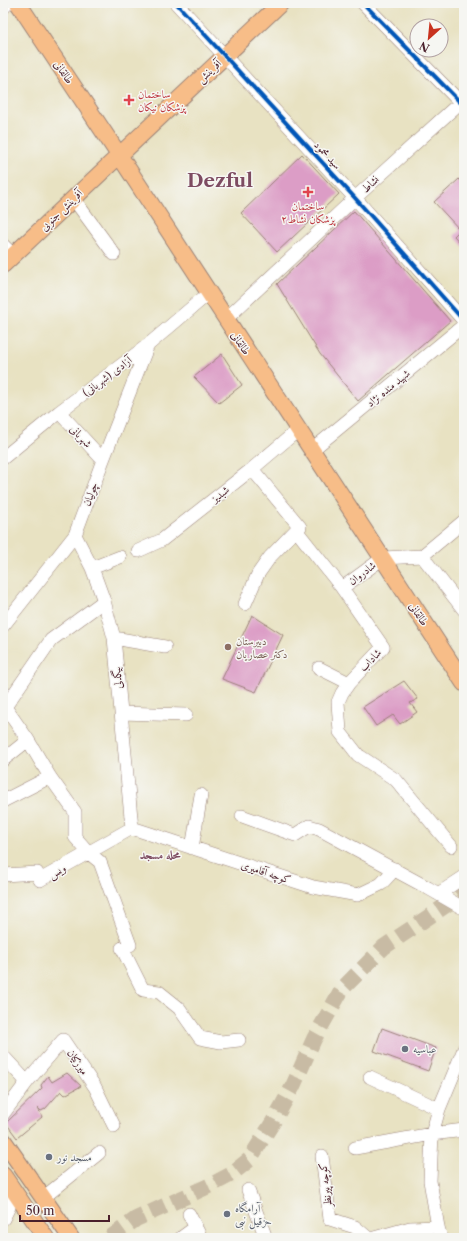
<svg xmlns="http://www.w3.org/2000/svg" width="467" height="1241" viewBox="0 0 467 1241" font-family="'Libre Caslon Text',Amiri,serif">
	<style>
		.building { fill: #dc9dc6 }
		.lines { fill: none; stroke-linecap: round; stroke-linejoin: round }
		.major-tunnel { stroke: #c8bba4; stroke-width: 16; stroke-dasharray: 16 8; stroke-linecap: butt }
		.minor-casing { stroke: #998076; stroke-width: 14 }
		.major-casing { stroke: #998076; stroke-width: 18 }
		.minor { stroke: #fff; stroke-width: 13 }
		.major { stroke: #f7bd88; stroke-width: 16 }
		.cycleway-casing { stroke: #f6f6f2; stroke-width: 6 }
		.cycleway { stroke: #0057b8; stroke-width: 4 }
		.health-dot { fill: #e0444e; stroke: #f6f6f2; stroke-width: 1.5 }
		.education-dot { fill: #8d6e63; stroke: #f6f6f2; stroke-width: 1.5 }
		.worship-dot { fill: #6b7280; stroke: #f6f6f2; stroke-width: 1.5 }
		.labels { text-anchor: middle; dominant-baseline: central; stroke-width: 3; stroke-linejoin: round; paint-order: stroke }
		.street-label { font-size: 11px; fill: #4a1f2b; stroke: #f6f6f2 }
		.health-label { font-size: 11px; fill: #be3a42; stroke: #f6f6f2; text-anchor: start }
		.education-label { font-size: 11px; fill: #785e54; stroke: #f6f6f2; text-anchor: start }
		.worship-label { font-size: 11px; fill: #5b616d; stroke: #f6f6f2; text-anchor: start }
		.neighbourhood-label { font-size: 12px; font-weight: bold; fill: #7d4b61; stroke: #f6f6f2 }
		.town-label { font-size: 19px; font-weight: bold; fill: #7d4b61; stroke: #f6f6f2 }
	</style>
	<rect width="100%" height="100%" fill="#f6f6f2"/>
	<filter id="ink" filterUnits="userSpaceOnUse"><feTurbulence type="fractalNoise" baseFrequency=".025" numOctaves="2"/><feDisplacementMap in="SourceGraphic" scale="8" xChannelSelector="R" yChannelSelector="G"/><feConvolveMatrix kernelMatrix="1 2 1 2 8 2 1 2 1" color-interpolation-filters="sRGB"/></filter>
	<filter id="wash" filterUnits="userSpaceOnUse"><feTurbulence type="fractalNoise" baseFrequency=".012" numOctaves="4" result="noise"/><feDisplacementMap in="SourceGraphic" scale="16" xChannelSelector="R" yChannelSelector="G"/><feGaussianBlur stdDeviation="0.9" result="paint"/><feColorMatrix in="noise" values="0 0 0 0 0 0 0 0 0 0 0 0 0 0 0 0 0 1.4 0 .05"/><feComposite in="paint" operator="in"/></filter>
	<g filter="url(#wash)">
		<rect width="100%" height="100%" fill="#e8e2c2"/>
		<g id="blocks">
			<path class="building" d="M302,154L339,194L277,252L241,213Z
				M459,179L464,184V247L454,236L460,230L434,202Z
				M354,211L450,321L358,401L320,354L277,284Z
				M222,354L242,385L219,403L194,377Z
				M252,615L283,635L256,692L222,679Z
				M404,681L418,699L410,703L417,712L400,724L393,715L376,726L363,707Z
				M382,1028L436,1048L428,1071L374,1051Z
				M67,1073L81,1086L65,1095L61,1091L45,1109L41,1111L38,1108L42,1117L17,1138L6,1123L42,1088L41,1085L48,1076L52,1082Z"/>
		</g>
	</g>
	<g filter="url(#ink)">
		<use href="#blocks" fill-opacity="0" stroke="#998076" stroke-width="1"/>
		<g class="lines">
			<path class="major-tunnel" d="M110,1238L136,1219L211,1185L230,1175L249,1160L273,1122L293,1086L314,1039L342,989L384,947L464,893"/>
			<defs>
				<path id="minor" d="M176,3L355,198L464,321
					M363,3L460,102
					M3,8L8,3
					M73,198L114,254
					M3,245L13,255
					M226,319L355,198L464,99
					M59,412L103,460
					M312,450L464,325
					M3,458L59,412L148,345L209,293
					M252,469L300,527L296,530L342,588L383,647L349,683L342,693L338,702L340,732L358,755L396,780L451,846
					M75,535L92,568L104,601L114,638L132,828
					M138,551L162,540L252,469L298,430
					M422,556L464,521
					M92,568L120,557
					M342,588L383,558L422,556L464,610
					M104,601L51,640L5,707L28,740L50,777L75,812V837L89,853L100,862L130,945L122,948L143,990L159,992L179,1008L200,1038L221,1042L239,1040
					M245,604L258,574L270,557L296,530
					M3,626L75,535L103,460L148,345
					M114,638L165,647
					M319,668L349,683
					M121,713L186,715
					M3,760L28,740
					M3,801L50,777
					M242,816L295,835L309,826L319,829L428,888L461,907
					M132,828L313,887L358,895L381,884L395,869
					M192,848L201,795
					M3,875L37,873L40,880L132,828
					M438,894L464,877
					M3,1056L27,1082
					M370,1077L439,1109
					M3,1114L27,1082L63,1040L95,1087L114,1126
					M355,1148L432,1134L464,1130
					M322,1156L330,1219L355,1227L368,1238
					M248,1190L266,1238
					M43,1198L99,1153
					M189,1214L201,1238
					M3,1219L9,1207L12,1188
					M181,1238L196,1227
					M374,1238L410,1228L438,1227
					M441,1238L438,1227L430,1181L432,1134L439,1109L464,1049"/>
				<path id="major" d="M18,3L119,155L464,683
					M3,265L281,3
					M3,1140L71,1238
					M3,1175L46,1238"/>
			</defs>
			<use href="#minor" class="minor-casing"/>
			<use href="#major" class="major-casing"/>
			<use href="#minor" class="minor"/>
			<use href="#major" class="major"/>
			<defs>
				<path id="cycleway" d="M176,3L355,198L464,321
					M363,3L460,102"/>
			</defs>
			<use href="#cycleway" class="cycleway-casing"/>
			<use href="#cycleway" class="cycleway"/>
		</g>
	</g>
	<g class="health-dot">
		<path d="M127 94h4v4h4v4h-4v4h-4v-4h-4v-4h4z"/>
		<path d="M306 186h4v4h4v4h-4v4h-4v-4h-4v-4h4z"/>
	</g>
	<circle class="education-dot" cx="228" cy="647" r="4"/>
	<g class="worship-dot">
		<circle cx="405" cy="1049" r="4"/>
		<circle cx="49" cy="1157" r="4"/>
		<circle cx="227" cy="1214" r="4"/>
	</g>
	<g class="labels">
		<g class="street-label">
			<text transform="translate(209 71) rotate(-43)">آفرینش</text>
			<text transform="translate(64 72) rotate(56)">طالقانی</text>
			<text transform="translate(328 155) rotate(47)">سید محمود</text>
			<text transform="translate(370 184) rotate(-42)">نشاط</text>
			<text transform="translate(61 210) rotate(-44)">آفرینش جنوبی</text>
			<text transform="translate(241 343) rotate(57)">طالقانی</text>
			<text transform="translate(107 376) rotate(-37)">آزادی (شهربانی)</text>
			<text transform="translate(388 388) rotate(-39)">شهید منده نژاد</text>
			<text transform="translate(81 436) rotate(47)">شهربانی</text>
			<text transform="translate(90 494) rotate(-70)">چولیان</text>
			<text transform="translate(220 494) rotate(-38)">شبدیز</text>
			<text transform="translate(362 573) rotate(-37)">شادروان</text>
			<text transform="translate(419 614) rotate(57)">طالقانی</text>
			<text transform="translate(370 660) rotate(-47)">شاداب</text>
			<text transform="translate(117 678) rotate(-95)">بیگدلی</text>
			<text transform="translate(57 871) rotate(-29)">ویس</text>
			<text transform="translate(266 872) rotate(18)">کوچه آقامیری</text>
			<text transform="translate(78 1062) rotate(55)">میرزکیان</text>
			<text transform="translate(325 1185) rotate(-97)">کوچه پیرنظر</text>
		</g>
		<g class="health-label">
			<text x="138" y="94">ساختمان<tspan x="138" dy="13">پزشکان نیکان</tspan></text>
			<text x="308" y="206" text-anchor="middle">ساختمان<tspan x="308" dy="13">پزشکان نشاط۲</tspan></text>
		</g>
		<g class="education-label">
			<text x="236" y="641">دبیرستان<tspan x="236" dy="13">دکتر عصاریان</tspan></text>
		</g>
		<g class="worship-label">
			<text x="413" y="1049">عباسیه</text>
			<text x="57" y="1157">مسجد نور</text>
			<text x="235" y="1208">آرامگاه<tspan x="235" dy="13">حزقیل نبی</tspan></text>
		</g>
		<g class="neighbourhood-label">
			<text x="160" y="854">محله مسجد</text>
		</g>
		<g class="town-label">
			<text x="220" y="180">Dezful</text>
		</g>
	</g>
	<rect width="467" height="1241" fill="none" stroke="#f6f6f2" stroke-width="16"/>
	<g transform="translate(429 38) rotate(207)"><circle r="19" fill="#f6f6f2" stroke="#b1a0a2"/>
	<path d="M0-3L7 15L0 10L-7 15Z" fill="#c8321e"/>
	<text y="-6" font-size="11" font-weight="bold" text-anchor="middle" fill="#4a1f2b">N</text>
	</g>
	<path d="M20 1215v6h89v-6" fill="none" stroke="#4a1f2b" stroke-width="2"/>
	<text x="26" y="1215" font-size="12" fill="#4a1f2b" stroke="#f6f6f2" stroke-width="3" paint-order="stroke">50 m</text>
</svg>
